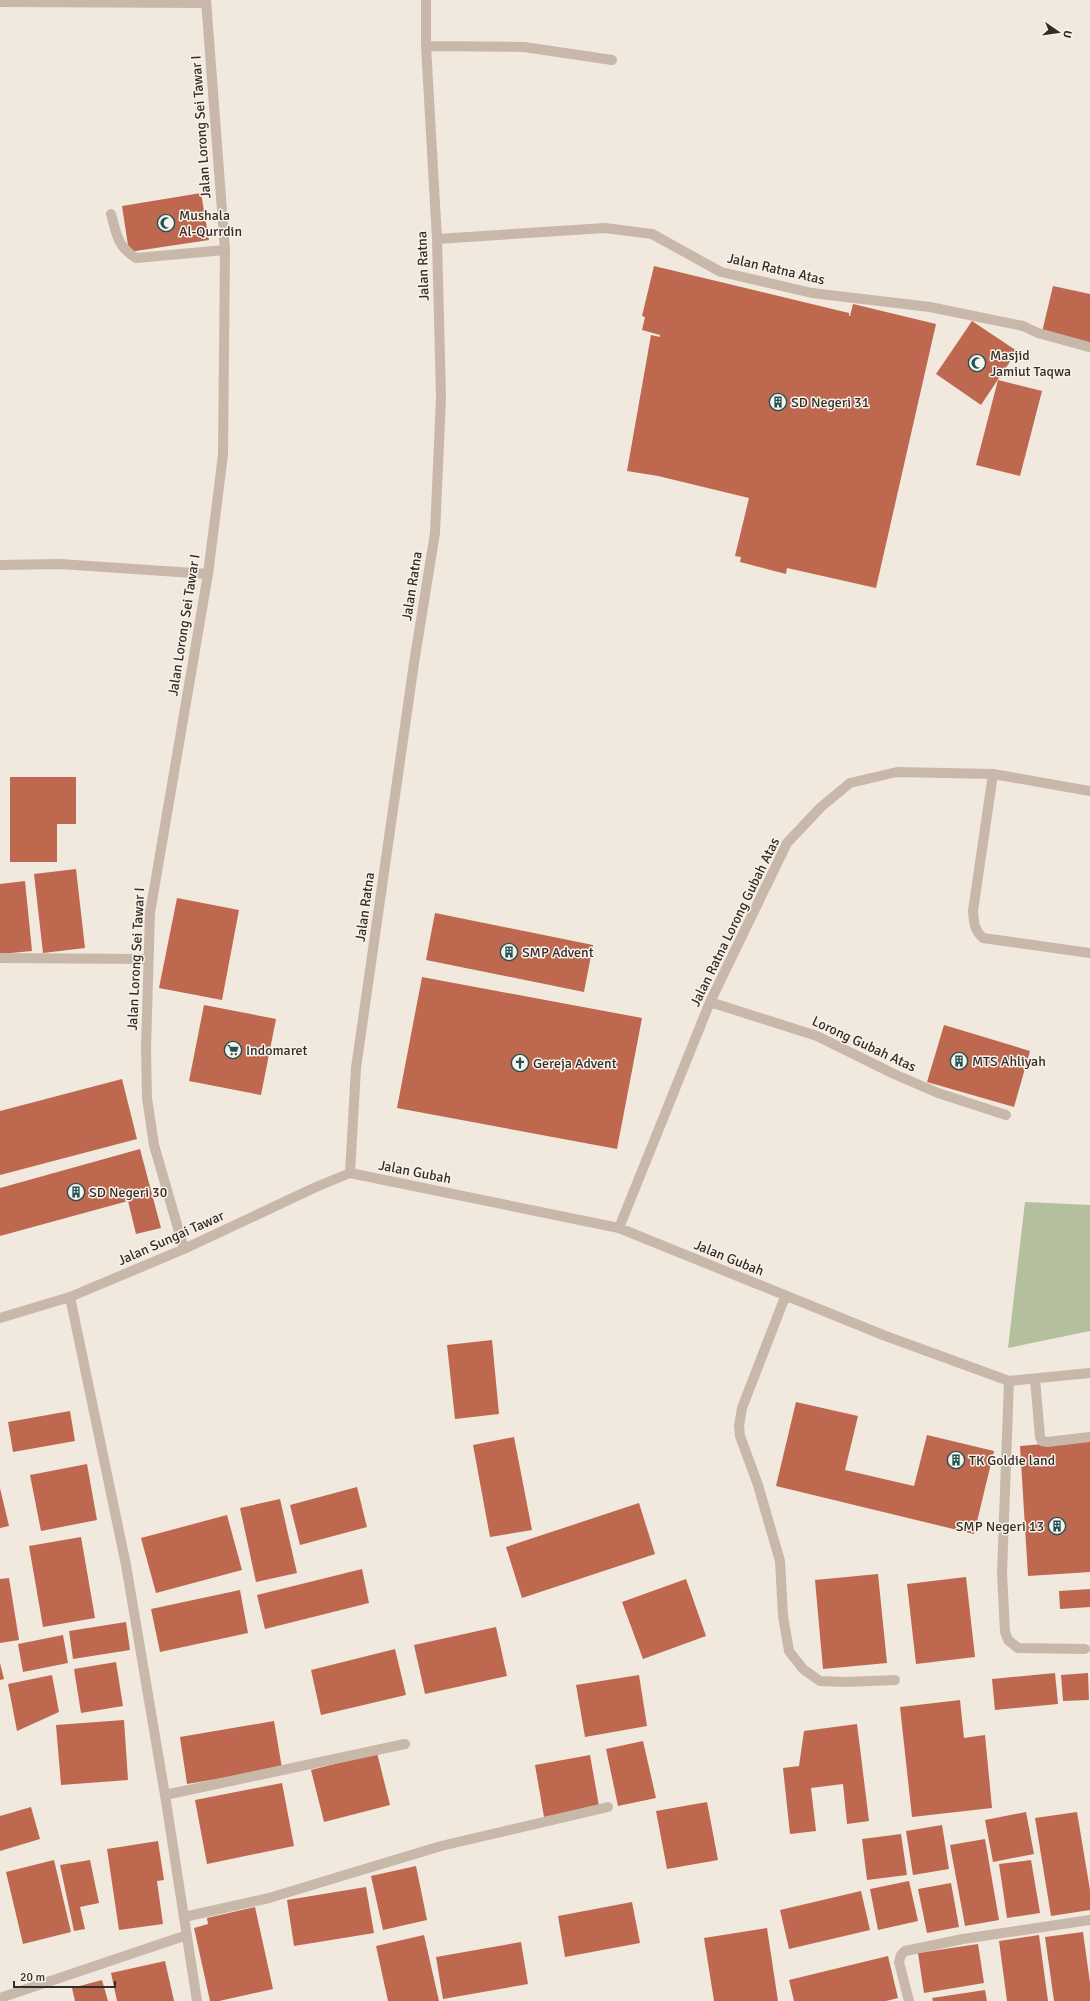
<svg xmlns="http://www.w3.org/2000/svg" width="1090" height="2001" viewBox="0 0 1090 2001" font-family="Signika,sans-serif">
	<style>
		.green { fill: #b4bf9e }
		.building { fill: #be694f }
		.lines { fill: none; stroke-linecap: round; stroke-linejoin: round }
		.lane { stroke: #c8b8aa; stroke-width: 10 }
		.street { stroke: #c8b8aa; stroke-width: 10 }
		.labels { text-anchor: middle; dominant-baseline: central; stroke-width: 3; stroke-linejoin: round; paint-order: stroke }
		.street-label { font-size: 14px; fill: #362d29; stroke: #f9f2ea }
		.poi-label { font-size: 14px; fill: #362d29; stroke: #f9f2ea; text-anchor: start }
	</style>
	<rect width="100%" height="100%" fill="#f1e8de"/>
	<path class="green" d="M1025,1202L1090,1205V1331L1008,1348Z"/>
	<path class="building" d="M201,193L209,240L129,252L122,206Z
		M654,266L849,313V316H850L853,304L936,324L876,588L787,568L786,574L740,562L741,557L735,556L749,498L658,476L627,471L651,335L660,337V335L642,330L645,317L642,316Z
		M1053,286L1090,294V344L1042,332Z
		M972,321L1017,351L981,405L936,374Z
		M998,380L1042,391L1020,476L976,465Z
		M10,777H76V824H57V862H10Z
		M76,869L85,948L43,953L34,874Z
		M25,881L32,951L0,954V884Z
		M177,898L239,910L222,1000L159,988Z
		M435,913L593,945L584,992L426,960Z
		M422,977L642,1018L617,1149L397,1108Z
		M204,1005L276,1019L261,1095L189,1081Z
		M944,1025L1030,1051L1014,1107L927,1082Z
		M122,1079L137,1139L0,1175V1111Z
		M140,1149L161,1228L136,1234L128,1201L0,1236V1188Z
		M492,1340L499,1414L455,1419L447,1345Z
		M796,1402L858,1416L845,1470L914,1486L927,1435L994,1451L974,1534L776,1486Z
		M70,1411L75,1441L13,1452L8,1422Z
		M514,1437L532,1530L490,1537L473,1445Z
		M1090,1440V1572L1028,1576L1020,1446Z
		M87,1464L97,1520L41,1531L30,1475Z
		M357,1487L367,1527L300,1545L290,1505Z
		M0,1488L9,1526L0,1528Z
		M280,1499L297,1573L256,1582L240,1508Z
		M639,1503L655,1554L522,1598L506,1547Z
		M227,1515L242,1570L156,1593L141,1538Z
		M81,1537L95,1618L43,1627L29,1546Z
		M362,1569L369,1603L265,1629L257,1595Z
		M878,1574L887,1663L823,1669L815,1580Z
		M966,1577L975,1657L916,1664L907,1584Z
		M9,1578L19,1640L0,1643V1579Z
		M686,1579L706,1636L643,1659L622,1602Z
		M1090,1589V1607L1060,1609L1059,1591Z
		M240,1590L248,1633L160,1652L151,1609Z
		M126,1622L130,1650L73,1659L69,1631Z
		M496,1627L507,1676L425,1694L414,1645Z
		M63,1635L68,1663L23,1672L18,1644Z
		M395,1649L406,1695L321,1715L311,1670Z
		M116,1662L123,1706L81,1713L74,1669Z
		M0,1663L4,1679L0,1680Z
		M1055,1673L1058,1704L995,1710L992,1679Z
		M1088,1673L1089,1700L1063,1701L1061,1675Z
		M52,1675L59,1712L17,1731L8,1684Z
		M639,1675L647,1726L585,1737L576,1685Z
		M960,1700L964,1738L985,1735L992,1808L912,1817L900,1707Z
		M124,1720L128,1780L61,1785L56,1725Z
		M274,1721L282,1768L187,1784L180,1737Z
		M857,1724L869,1821L847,1824L843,1784L811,1788L816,1831L790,1834L783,1768L799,1766L804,1731Z
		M643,1741L656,1798L618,1806L606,1749Z
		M377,1753L390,1805L324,1822L311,1770Z
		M590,1755L599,1806L544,1817L535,1765Z
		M282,1783L294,1846L207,1864L195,1800Z
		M707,1802L718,1860L667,1869L656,1811Z
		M31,1807L40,1839L0,1851V1816Z
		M1026,1812L1034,1854L993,1862L985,1820Z
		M1077,1812L1090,1890V1910L1051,1916L1035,1818Z
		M942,1825L949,1869L913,1875L906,1831Z
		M901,1834L907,1875L867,1880L862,1839Z
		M985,1839L999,1920L965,1926L950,1845Z
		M158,1841L164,1880L157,1881L163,1924L119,1930L107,1849Z
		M54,1860L71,1932L23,1944L6,1872Z
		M90,1860L99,1903L80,1907L85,1929L74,1931L60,1865Z
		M1031,1860L1040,1913L1007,1918L999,1864Z
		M416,1866L427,1920L383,1930L371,1876Z
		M909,1881L918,1921L878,1930L870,1889Z
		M951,1883L959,1927L927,1933L918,1889Z
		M366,1887L374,1933L294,1946L287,1900Z
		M861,1891L870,1930L789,1949L780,1910Z
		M632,1902L640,1943L565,1957L558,1916Z
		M255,1907L273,1989L219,2001H210L194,1928L208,1924L207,1918Z
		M767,1928L778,2001H714L704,1938Z
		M1083,1932L1090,1983V2001H1054L1045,1937Z
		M424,1935L439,2001H388L376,1946Z
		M1039,1935L1048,2001H1007L999,1941Z
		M521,1942L528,1984L443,1999L436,1957Z
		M978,1944L984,1983L924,1993L918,1953Z
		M888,1956L898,1998L886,2001H794L789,1980Z
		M165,1961L174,2001H117L111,1973Z
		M102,1980L108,2001H75L72,1988Z
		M985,1990L987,2001H933L932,1998Z"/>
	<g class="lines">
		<path class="lane" d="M1035,1379L1040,1437L1042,1441L1047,1442L1090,1437
			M165,1795L405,1744
			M184,1917L269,1898L441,1846L608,1807"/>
		<path class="street" d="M0,2L206,3
			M426,46L524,47L612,60
			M111,214C117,235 117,246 136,258L225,250
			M437,239L605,228L652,234L721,272L812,293L930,307L1023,326L1038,333L1089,347
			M0,565L60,564L208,574
			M993,774L973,911C974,923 974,930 983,938L1090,953
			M0,958L148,959
			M710,1002L817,1036L894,1074L938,1093L1006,1115
			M350,1173L356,1068L414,663L435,533L441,398L437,239L426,46V0
			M350,1173L619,1228L883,1335L1009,1381L1090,1373
			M619,1228L710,1002L787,843L821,807L850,783L897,772L993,774L1090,791
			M184,1249L154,1145L147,1098L146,1048L150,913L208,574L223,455L225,250L206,0
			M70,1297L126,1565L165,1795L197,2001
			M785,1297L742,1408L739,1426L740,1436L758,1485L780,1561L783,1616L789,1651L803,1669L820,1681L846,1682L895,1680
			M0,1318L70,1297L184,1249L316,1187L350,1173
			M1009,1381L1002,1573L1005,1632L1008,1640L1018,1648L1085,1649
			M0,1998L187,1935
			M909,2001L899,1962L901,1955L905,1951L963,1939L1090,1920"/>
	</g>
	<defs>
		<symbol id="mosque-ring" viewBox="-11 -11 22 22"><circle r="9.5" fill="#f9f2ea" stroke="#215255" stroke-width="1.5"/><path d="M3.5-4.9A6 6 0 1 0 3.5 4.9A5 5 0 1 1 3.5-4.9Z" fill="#215255"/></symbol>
		<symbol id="building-ring" viewBox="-11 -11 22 22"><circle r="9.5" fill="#f9f2ea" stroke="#215255" stroke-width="1.5"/><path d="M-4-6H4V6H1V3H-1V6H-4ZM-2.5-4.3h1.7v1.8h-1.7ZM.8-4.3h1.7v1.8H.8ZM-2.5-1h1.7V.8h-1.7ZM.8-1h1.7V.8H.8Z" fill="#215255"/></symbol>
		<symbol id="supermarket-ring" viewBox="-11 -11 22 22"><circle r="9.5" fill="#f9f2ea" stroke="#215255" stroke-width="1.5"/><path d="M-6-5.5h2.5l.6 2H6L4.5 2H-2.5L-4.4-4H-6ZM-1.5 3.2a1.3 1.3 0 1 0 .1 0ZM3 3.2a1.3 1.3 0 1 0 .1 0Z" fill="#215255"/></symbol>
		<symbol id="church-ring" viewBox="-11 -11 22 22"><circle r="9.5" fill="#f9f2ea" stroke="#215255" stroke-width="1.5"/><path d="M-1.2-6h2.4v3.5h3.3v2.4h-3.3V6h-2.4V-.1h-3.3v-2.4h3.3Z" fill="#215255"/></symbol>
	</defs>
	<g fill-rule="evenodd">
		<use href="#mosque-ring" x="156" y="213" width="20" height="20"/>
		<use href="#mosque-ring" x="967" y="353" width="20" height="20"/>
		<use href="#building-ring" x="768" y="392" width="20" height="20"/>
		<use href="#building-ring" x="499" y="942" width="20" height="20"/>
		<use href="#supermarket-ring" x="223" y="1040" width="20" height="20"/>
		<use href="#building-ring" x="949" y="1051" width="20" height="20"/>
		<use href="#church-ring" x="510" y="1053" width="20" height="20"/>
		<use href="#building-ring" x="66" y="1182" width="20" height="20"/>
		<use href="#building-ring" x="946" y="1450" width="20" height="20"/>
		<use href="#building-ring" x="1047" y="1516" width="20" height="20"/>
	</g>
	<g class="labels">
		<g class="street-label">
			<text transform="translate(201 127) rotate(-94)">Jalan Lorong Sei Tawar I</text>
			<text transform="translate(423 266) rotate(-92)">Jalan Ratna</text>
			<text transform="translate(776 269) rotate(13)">Jalan Ratna Atas</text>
			<text transform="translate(412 586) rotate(-81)">Jalan Ratna</text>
			<text transform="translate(184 625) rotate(-81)">Jalan Lorong Sei Tawar I</text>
			<text transform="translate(365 907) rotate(-82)">Jalan Ratna</text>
			<text transform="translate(735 922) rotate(-64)">Jalan Ratna Lorong Gubah Atas</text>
			<text transform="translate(136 959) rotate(-87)">Jalan Lorong Sei Tawar I</text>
			<text transform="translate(864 1044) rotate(25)">Lorong Gubah Atas</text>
			<text transform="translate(415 1172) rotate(11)">Jalan Gubah</text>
			<text transform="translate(171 1238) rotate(-24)">Jalan Sungai Tawar</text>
			<text transform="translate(729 1258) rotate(22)">Jalan Gubah</text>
		</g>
		<g class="poi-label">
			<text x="179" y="215">Mushala<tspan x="179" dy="16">Al-Qurrdin</tspan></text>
			<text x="990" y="355">Masjid<tspan x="990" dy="16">Jamiut Taqwa</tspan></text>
			<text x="791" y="402">SD Negeri 31</text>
			<text x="522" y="952">SMP Advent</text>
			<text x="246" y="1050">Indomaret</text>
			<text x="972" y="1061">MTS Ahliyah</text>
			<text x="533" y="1063">Gereja Advent</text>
			<text x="89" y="1192">SD Negeri 30</text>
			<text x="969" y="1460">TK Goldie land</text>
			<text x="1044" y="1526" text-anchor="end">SMP Negeri 13</text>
		</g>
	</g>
	<g transform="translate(1058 32) rotate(103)" stroke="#f9f2ea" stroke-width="3" paint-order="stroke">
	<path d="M0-3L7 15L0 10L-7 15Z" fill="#362d29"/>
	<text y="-6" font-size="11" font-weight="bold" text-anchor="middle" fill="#362d29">U</text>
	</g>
	<path d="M14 1981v6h101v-6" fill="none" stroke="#362d29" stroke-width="2"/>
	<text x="20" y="1981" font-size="12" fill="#362d29" stroke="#f9f2ea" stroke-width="3" paint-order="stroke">20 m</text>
</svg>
